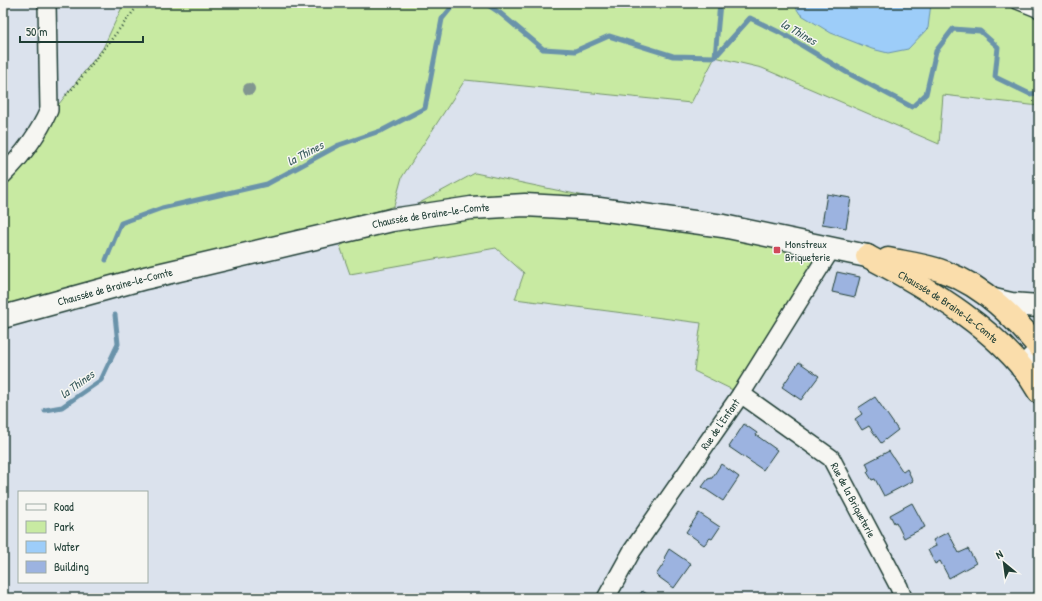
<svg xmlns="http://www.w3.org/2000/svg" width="1042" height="601" viewBox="0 0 1042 601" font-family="'Patrick Hand',sans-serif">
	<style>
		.green { fill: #c8eaa2; stroke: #74946b }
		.water { fill: #9dcdf9; stroke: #6b93aa }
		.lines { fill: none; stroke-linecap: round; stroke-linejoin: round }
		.stream { stroke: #6b93aa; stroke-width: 5 }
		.building { fill: #9cb3e0; stroke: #1f3d34 }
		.lane-casing { stroke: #1f3d34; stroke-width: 12 }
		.street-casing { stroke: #1f3d34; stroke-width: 20 }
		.secondary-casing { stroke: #1f3d34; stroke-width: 25 }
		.highway-casing { stroke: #1f3d34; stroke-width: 25 }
		.path { stroke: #1f3d34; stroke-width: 2.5; stroke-dasharray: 1 3; stroke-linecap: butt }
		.lane { stroke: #f6f6f2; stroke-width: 9 }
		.street { stroke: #f6f6f2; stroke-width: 17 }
		.secondary { stroke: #f6f6f2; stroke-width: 22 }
		.highway { stroke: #faddab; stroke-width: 22 }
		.tree { fill: #819690 }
		.poi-dot { fill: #d1495b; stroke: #f6f6f2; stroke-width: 1.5 }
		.labels { text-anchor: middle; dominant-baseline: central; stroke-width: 3; stroke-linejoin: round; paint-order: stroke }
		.street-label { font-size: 11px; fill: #1f3d34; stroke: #f6f6f2 }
		.poi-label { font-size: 11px; fill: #1f3d34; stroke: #f6f6f2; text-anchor: start }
		.water-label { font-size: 12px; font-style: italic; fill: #385a5b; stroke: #f6f6f2 }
	</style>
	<rect width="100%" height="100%" fill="#dbe2ed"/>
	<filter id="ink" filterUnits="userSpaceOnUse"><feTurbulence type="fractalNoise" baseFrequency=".025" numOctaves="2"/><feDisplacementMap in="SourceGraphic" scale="8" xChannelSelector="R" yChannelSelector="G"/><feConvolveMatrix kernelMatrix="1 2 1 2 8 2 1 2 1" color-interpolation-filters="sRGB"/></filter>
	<g filter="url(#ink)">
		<path class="green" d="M124,3H1039V106L943,95L939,144L762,68L715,57L691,103L465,80L402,177L394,206L3,329V175L103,48Z
			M475,173L832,248L741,394L694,371L701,323L515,299L524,273L496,248L350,274L340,246Z"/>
		<path class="water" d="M793,3H931L928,28L908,49L888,53L872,49L831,33L800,14Z"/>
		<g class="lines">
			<path class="stream" d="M485,3L500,13L543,49L575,51L609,36L673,56L715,57L750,18L783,34L846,72L912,107L926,94L936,51L953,29L980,31L998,47L995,77L1030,94L1039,93
				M715,57L720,3
				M106,260L121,223L162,208L267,184L339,145L383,130L425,108L442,19L455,3
				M45,410L62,407L101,380L118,344L115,315"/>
		</g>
		<path class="building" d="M827,194L851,198L846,228L822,224Z
			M837,272L860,277L855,297L832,292Z
			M799,362L819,376L801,400L782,387Z
			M875,397L898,430L881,443L869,426L862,430L855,419L862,414L858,408Z
			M744,424L757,433L756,435L777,450L763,470L729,447Z
			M889,451L903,472L907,469L913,481L884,496L875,479L872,480L867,472L869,470L866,463Z
			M721,464L739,477L723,501L702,487L708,479L712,478Z
			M912,503L925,527L904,538L896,522L894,523L890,515Z
			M699,513L720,527L712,539L710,538L704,545L686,532Z
			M948,532L959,553L968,549L976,563L949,578L940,561L935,564L928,550L936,546L933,540Z
			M669,549L691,564L674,588L656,575L666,560L664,558Z
			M642,591L654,598H638Z"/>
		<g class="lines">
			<defs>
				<path id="lane" d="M1014,3L1039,13"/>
				<g id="street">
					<path d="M3,175C22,156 38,135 49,110L47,3"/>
					<path id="s1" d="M741,394L831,458L899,587L903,598"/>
					<path id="s2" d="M606,598L632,551L741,394L832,248"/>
				</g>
				<g id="secondary">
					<path d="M994,300L1011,304L1039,306"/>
					<path id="s3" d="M3,317L145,278L392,220L471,208L525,205L599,209L723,226L867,256"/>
					<path d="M1022,368L1039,352"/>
				</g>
				<g id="highway">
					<path id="s4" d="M867,256C926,287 1005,332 1039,392"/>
					<path d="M888,259C908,263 928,265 947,273C985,287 1013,317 1039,347"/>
				</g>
			</defs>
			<use href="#lane" class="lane-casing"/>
			<use href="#street" class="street-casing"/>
			<use href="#secondary" class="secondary-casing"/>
			<use href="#highway" class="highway-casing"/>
			<path class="path" d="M66,95L73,88L140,3"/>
			<use href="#lane" class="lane"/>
			<use href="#street" class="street"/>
			<use href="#secondary" class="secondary"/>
			<use href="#highway" class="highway"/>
		</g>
		<circle class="tree" cx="249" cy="89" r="6"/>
	</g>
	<rect class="poi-dot" x="773" y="246" width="8" height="8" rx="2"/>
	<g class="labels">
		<g class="street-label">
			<text stroke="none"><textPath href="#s3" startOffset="440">Chaussée de Braine-le-Comte</textPath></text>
			<text stroke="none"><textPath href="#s3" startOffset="116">Chaussée de Braine-le-Comte</textPath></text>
			<text stroke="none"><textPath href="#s4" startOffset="96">Chaussée de Braine-le-Comte</textPath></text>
			<text stroke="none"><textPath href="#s2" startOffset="208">Rue de l'Enfant</textPath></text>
			<text stroke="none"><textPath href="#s1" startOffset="158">Rue de la Briqueterie</textPath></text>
		</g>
		<g class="poi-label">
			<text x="785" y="244">Monstreux<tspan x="785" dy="13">Briqueterie</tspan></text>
		</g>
		<g class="water-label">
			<text transform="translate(799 32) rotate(30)">la Thines</text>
			<text transform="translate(305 153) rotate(-28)">la Thines</text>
			<text transform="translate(77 384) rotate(-36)">la Thines</text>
		</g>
	</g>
	<rect width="1042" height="601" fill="none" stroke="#f6f6f2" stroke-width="16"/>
	<rect x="8" y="8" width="1026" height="585" fill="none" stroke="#1f3d34" stroke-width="1.5" filter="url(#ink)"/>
	<rect x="18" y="491" width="130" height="92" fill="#f6f6f2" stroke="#a0aca6"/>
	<rect x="26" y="504" width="20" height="6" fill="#f6f6f2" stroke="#a0aca6"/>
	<text x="54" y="511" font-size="12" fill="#1f3d34">Road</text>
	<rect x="26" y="521" width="20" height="12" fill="#c8eaa2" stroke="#a0aca6"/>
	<text x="54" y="531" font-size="12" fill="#1f3d34">Park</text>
	<rect x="26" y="541" width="20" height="12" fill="#9dcdf9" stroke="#a0aca6"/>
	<text x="54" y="551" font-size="12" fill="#1f3d34">Water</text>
	<rect x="26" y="561" width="20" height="12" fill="#9cb3e0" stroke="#a0aca6"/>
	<text x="54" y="571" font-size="12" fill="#1f3d34">Building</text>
	<g transform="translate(1004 563) rotate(331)" stroke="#f6f6f2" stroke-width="3" paint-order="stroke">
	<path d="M0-3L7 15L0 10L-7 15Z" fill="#1f3d34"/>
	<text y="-6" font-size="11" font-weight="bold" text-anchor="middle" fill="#1f3d34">N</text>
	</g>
	<path d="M20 36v6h123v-6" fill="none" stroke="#1f3d34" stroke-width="2"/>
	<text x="26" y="36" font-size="12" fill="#1f3d34" stroke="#f6f6f2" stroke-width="3" paint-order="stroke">50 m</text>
</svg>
